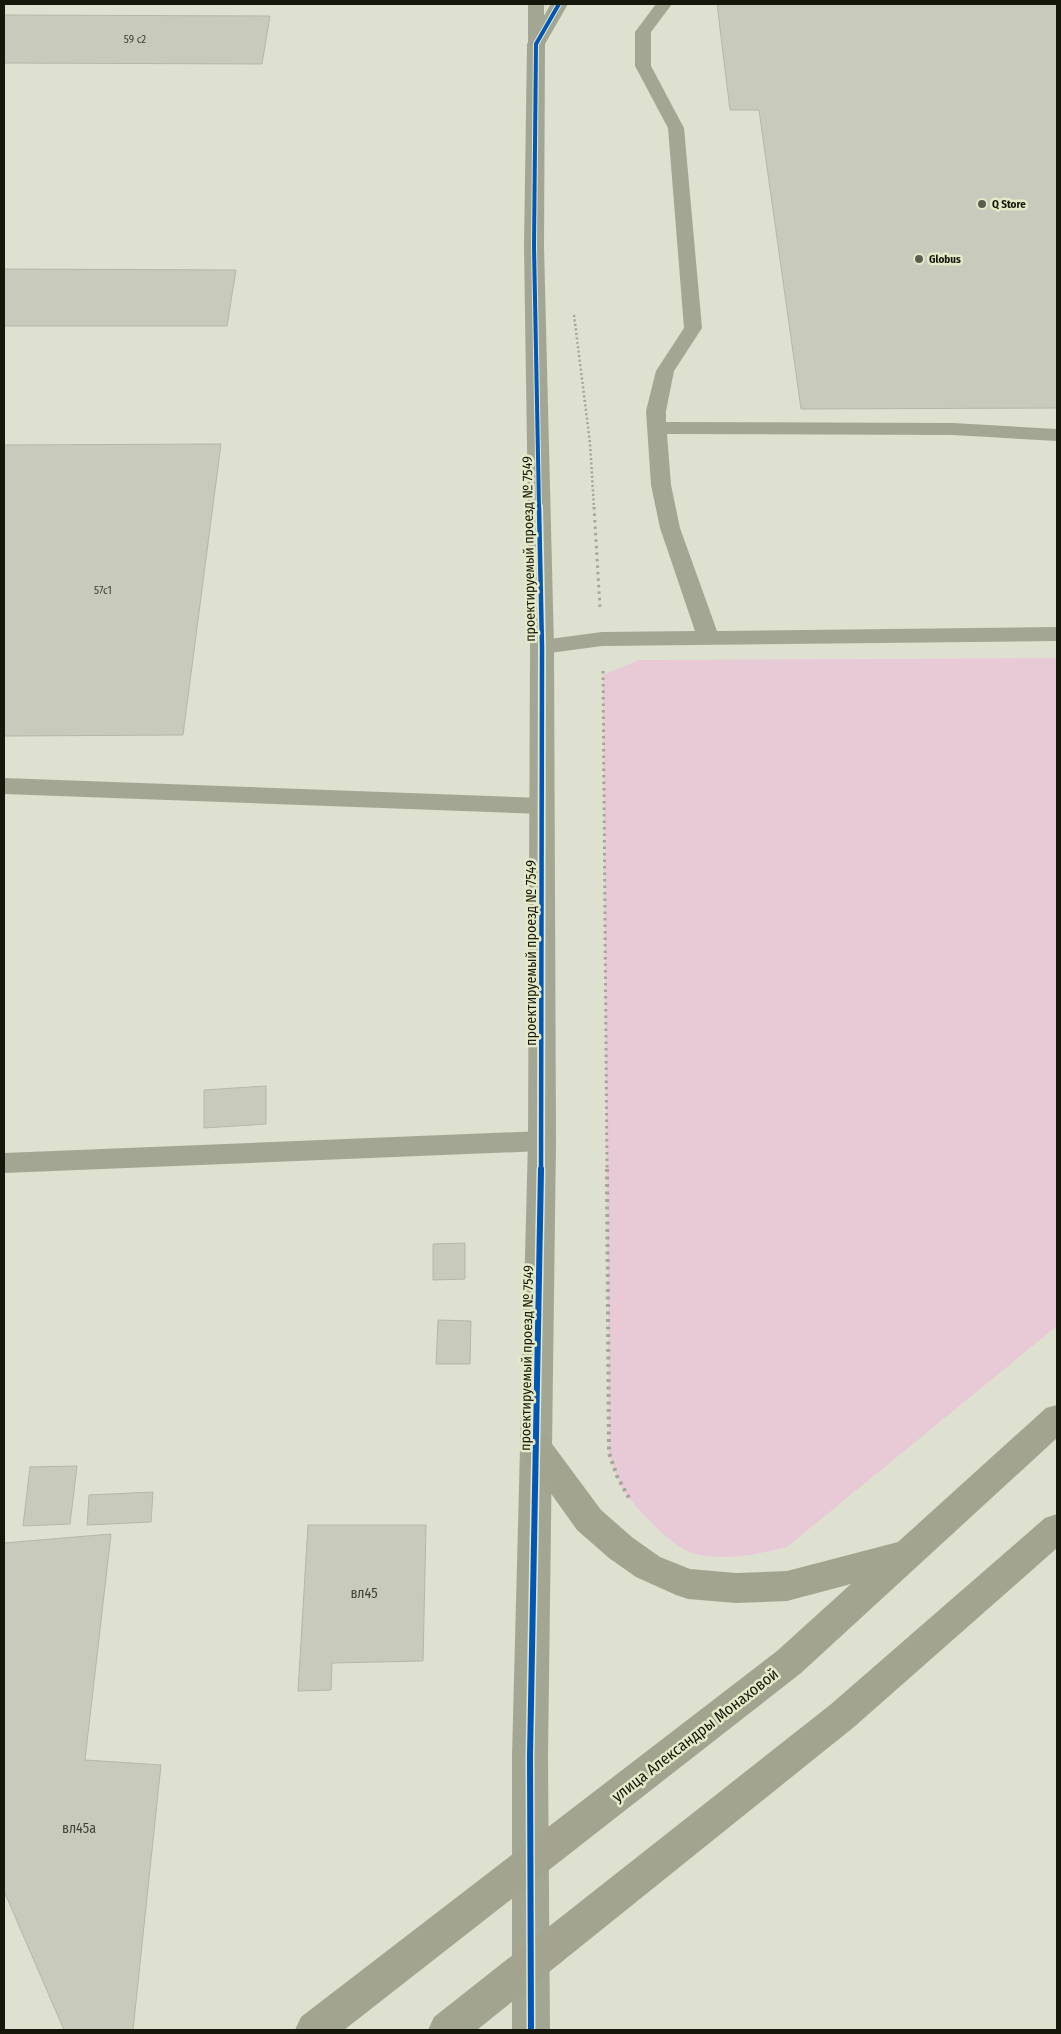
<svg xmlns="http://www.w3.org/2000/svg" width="1061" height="2034" viewBox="0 0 1061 2034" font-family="'Fira Sans Condensed',sans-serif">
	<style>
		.green { fill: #e8cad6 }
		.building { fill: #c8cabc; stroke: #b5b8a9 }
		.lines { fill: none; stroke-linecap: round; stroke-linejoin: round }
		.path-far2 { stroke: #a4a697; stroke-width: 2.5; stroke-dasharray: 2 2.5; stroke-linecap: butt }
		.path-far1 { stroke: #a4a697; stroke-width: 3; stroke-dasharray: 2.5 4; stroke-linecap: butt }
		.path { stroke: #a4a697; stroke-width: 4; stroke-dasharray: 3 4.5; stroke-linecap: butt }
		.service { fill: #a4a694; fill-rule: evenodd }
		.minor { fill: #a4a694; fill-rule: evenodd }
		.secondary { fill: #a2a48f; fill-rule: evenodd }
		.cycleway-far2-casing { stroke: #e4e9c7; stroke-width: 6 }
		.cycleway-far1-casing { stroke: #e4e9c7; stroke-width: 8 }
		.cycleway-casing { stroke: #e4e9c7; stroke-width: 9 }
		.cycleway-far2 { stroke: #0057b8; stroke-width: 4 }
		.cycleway-far1 { stroke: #0057b8; stroke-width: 4.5 }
		.cycleway { stroke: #0057b8; stroke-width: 6 }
		.poi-dot { fill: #5b5e4f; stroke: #e4e9c7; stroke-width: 2 }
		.labels { text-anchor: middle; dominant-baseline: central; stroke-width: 5; stroke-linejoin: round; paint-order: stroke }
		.number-label { font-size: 11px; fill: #424436 }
		.far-poi-label { font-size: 11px; font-weight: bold; fill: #15170a; stroke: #e4e9c7; text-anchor: start }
		.street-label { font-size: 14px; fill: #15170a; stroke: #e4e9c7 }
		.near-number-label { font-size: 14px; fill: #424436 }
		.near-street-label { font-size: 16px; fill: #15170a; stroke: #e4e9c7 }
	</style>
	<rect width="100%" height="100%" fill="#dee1cf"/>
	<path class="green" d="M1057,658V1326L787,1547C758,1554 722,1562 692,1553C674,1548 642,1514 629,1498C619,1486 614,1468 609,1453L603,675L639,660Z"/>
	<path class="building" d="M717,4H1057V408L801,409L759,110H730Z
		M4,15L270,16L262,64L4,63Z
		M4,269L236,270L227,326H4Z
		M221,444L183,735L4,736V445Z
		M266,1086V1124L204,1128V1090Z
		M465,1243V1279L433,1280V1244Z
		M438,1320L471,1321L470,1364H436Z
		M77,1466L70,1524L23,1526L30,1467Z
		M153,1492L151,1522L87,1525L89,1495Z
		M308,1525H426L423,1661L332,1663L331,1690L298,1691Z
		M111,1534L85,1760L161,1765L133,2030H64L4,1891V1543Z"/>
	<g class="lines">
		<path class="path-far2" d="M574,315L590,443L594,508"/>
		<path class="path-far1" d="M594,507L600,608
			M603,671L607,1171"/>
		<path class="path" d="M607,1169L609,1453L617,1476L629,1498"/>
		<path class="service" d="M528,4H544V44L542,47H530L528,44Z
			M656,4H672L651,32V66L684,128L702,328L674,371L666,411V422L953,423L1057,429V441L953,435L667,434L671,485L680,528L717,631L1057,627V641L602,646L542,654L534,652L531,647L534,642L542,640L602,632L695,631L660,528L651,485L646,411L656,371L684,328L668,128L635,66V32Z
			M4,778L542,798L550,800L554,806L550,812L542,814L4,794Z
			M542,1131L551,1134L555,1141L551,1148L542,1151L4,1173V1153Z"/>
		<path class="minor" d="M551,4H568L545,44L544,246L554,647L556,1141L548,1756L550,2030H512V1756L528,1141L530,647L524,246L527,44Z"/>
		<path class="secondary" d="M1057,1405V1438L801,1673L344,2030H295L301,2017L777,1651L851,1584L787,1601L736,1603L688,1599L676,1595L636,1577L609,1558L577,1530L525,1457L520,1447L525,1437L536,1433L547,1437L601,1510L633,1538L660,1557L690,1569L736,1573L787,1571L898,1542L1046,1408Z
			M1057,1514V1548L854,1727L477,2030H428L434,2017L830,1705L1045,1518Z"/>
		<defs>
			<path id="cycleway-far2" d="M539,508L534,246L536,44L559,4"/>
			<path id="cycleway-far1" d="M539,507L542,647L541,1171"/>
			<path id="cycleway" d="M531,2030L530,1756L541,1169"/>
		</defs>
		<use href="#cycleway-far2" class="cycleway-far2-casing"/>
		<use href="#cycleway-far1" class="cycleway-far1-casing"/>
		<use href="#cycleway" class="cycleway-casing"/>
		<use href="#cycleway-far2" class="cycleway-far2"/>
		<use href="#cycleway-far1" class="cycleway-far1"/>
		<use href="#cycleway" class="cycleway"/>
	</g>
	<g class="poi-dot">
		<circle cx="982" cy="204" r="5"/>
		<circle cx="919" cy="259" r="5"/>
	</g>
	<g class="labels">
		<g class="number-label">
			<text x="135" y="39">59 с2</text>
			<text x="103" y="590">57с1</text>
		</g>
		<g class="far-poi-label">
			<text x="992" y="204">Q Store</text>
			<text x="929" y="259">Globus</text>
		</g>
		<g class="street-label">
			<text transform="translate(529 549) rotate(-91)">проектируемый проезд № 7549</text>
			<text transform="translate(531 953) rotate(-90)">проектируемый проезд № 7549</text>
			<text transform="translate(527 1358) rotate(-89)">проектируемый проезд № 7549</text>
		</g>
		<g class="near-number-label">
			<text x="364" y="1593">вл45</text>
			<text x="79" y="1828">вл45а</text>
		</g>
		<g class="near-street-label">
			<text transform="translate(695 1735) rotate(-38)">улица Александры Монаховой</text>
		</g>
	</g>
	<rect width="1061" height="2034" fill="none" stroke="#15170a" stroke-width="10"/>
</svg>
